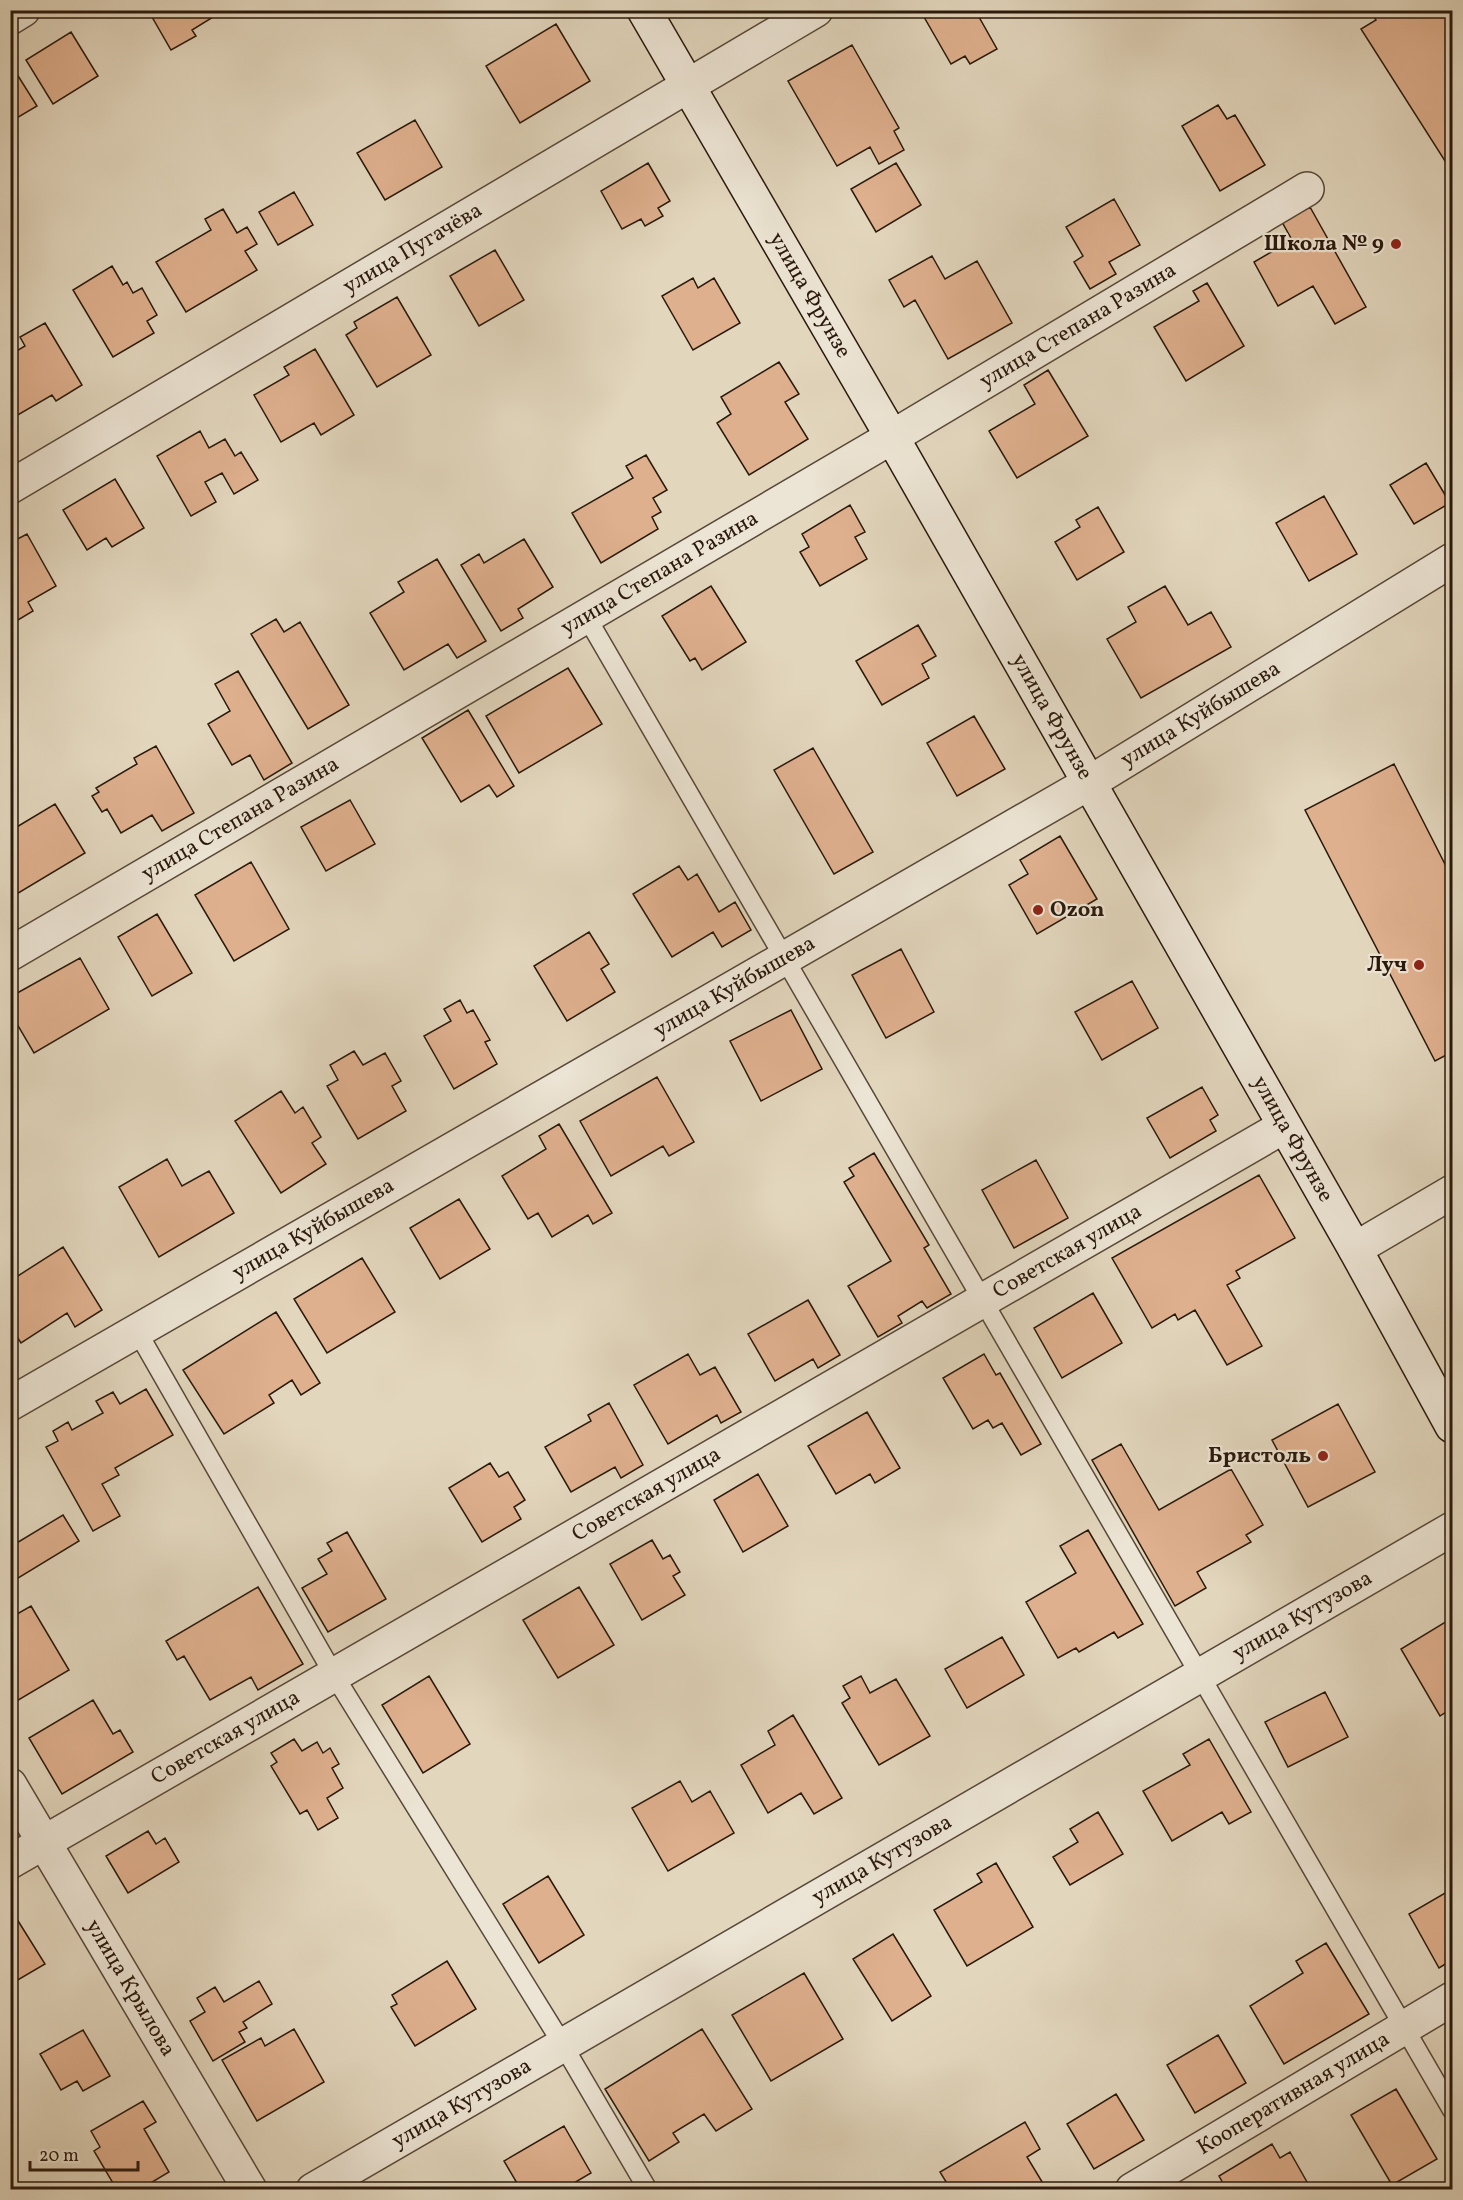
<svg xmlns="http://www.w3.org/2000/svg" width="1463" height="2200" viewBox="0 0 1463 2200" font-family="Vollkorn,serif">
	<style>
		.building { fill: #dfb08e; stroke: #2a190c; stroke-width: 1.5 }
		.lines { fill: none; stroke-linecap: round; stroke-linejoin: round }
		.lane-casing { stroke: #584838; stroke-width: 21 }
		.street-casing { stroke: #584838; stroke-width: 36 }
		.secondary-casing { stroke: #2a190c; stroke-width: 36 }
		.lane { stroke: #ece4d4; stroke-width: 18 }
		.street { stroke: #ece4d4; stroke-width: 33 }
		.secondary { stroke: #ece4d4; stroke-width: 33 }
		.poi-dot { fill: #8f2418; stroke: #ece4d4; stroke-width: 2 }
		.labels { text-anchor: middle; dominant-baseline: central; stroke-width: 4.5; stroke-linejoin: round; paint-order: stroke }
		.poi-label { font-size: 22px; font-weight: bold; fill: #2a190c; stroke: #ece4d4; text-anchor: end }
		.street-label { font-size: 22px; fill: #2a190c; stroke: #ece4d4 }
	</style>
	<rect width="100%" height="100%" fill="#e2d6bd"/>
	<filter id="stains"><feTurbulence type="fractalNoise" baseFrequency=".00333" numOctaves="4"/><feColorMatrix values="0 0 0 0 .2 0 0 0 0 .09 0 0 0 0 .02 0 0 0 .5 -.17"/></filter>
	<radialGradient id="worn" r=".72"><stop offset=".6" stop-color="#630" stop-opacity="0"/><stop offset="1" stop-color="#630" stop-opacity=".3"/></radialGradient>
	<path class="building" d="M148,10H216L218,14L192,30L196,36L171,50Z
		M920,10H975L997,49L970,64L965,56L951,64Z
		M1370,10H1452V172L1361,29L1376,20Z
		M556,24L590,81L520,123L486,66Z
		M71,32L98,76L53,104L26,60Z
		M852,45L899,128L894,131L904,150L879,164L870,147L837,166L788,81Z
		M10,63L37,106L10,122Z
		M1218,105L1227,119L1235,115L1265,165L1220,191L1182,126Z
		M415,120L442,167L385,200L357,153Z
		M648,163L670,201L658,208L663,216L645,226L641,219L622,229L601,191Z
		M896,163L921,205L876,232L851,189Z
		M294,192L313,225L278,245L259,212Z
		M1114,199L1140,245L1109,262L1116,274L1090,289L1074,262L1083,256L1066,227Z
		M1310,207L1366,307L1335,324L1313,286L1278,306L1254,262L1292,240L1282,222Z
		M223,209L237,233L247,227L257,244L245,251L257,270L186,312L156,262L211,230L205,219Z
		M495,250L524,300L479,326L450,276Z
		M932,256L945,279L977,261L1012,323L948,359L915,300L904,307L889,280Z
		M112,266L123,285L127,282L133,293L142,288L157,315L147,321L154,333L113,357L73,290Z
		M693,278L698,288L714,278L740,323L693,350L662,296Z
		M1207,283L1244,346L1186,381L1154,327L1199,301L1193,291Z
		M397,297L431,355L377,387L346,335L357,328L354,322Z
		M45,323L82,385L56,401L52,395L16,416L10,407V355L25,346L20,337Z
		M315,349L354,415L321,435L314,423L281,442L254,395L289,375L284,367Z
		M779,362L799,394L785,402L808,439L749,475L717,423L731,414L721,397Z
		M1048,370L1088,436L1017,478L989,431L1035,404L1024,385Z
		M200,431L209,448L225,439L235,456L241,452L258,480L234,494L222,473L205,482L216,502L191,516L157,456Z
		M646,455L667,490L653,498L661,512L652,517L658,529L601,563L572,513L633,478L626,466Z
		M1426,463L1450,503L1414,524L1390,485Z
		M115,479L144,528L112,547L106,538L87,550L63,510Z
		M1324,496L1357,554L1309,581L1276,523Z
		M850,505L865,532L855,537L867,559L820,586L800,552L809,547L802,534Z
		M1098,507L1124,552L1077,580L1055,542L1080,527L1076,520Z
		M27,534L56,586L28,602L33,611L13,623L10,619V543Z
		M524,539L553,587L518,609L523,618L501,631L461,565L479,554L484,563Z
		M437,559L486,641L457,658L448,644L404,670L370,613L404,592L398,582Z
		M711,586L746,642L702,670L695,658L690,661L662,616Z
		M1165,586L1188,625L1211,612L1231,647L1141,698L1107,639L1136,622L1128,607Z
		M276,619L284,632L300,622L349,705L308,729L251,634Z
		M918,625L936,656L922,664L929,678L882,705L856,661Z
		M568,668L602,724L519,773L486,716Z
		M238,671L292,763L264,780L250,755L232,765L208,724L230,711L215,684Z
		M468,710L514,786L497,797L489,785L461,802L422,738Z
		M974,716L1005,769L957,796L927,743Z
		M156,746L194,813L162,831L152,815L121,833L107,809L102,812L92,796L99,792L96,788L137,764L134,758Z
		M813,748L873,852L834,874L774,770Z
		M1394,764L1452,878V1052L1435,1061L1305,810Z
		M350,800L375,844L326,871L301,827Z
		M55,804L85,853L15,895L10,887V831Z
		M1060,836L1097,899L1037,934L1009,885L1028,874L1020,860Z
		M251,862L289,929L234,961L195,895Z
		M679,866L688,880L697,874L719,912L735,902L751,930L722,947L713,932L672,957L633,894Z
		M157,914L192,973L152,996L118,937Z
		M589,932L609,964L601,969L615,992L567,1021L534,966Z
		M901,949L934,1012L886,1038L852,975Z
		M80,958L109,1009L34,1053L10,1012V997Z
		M1132,981L1158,1028L1102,1060L1075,1012Z
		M460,1000L467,1013L473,1010L490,1040L485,1042L497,1064L454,1089L424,1036L451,1021L444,1009Z
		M791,1010L822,1069L761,1101L730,1041Z
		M354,1051L363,1065L385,1053L401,1081L392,1086L406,1111L358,1139L327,1086L338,1080L330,1065Z
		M657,1077L694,1142L669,1156L663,1146L611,1176L580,1121Z
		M1202,1087L1218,1115L1210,1120L1216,1131L1170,1158L1147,1118Z
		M281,1091L295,1113L303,1107L321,1137L312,1143L326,1164L281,1193L235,1121Z
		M559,1124L612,1213L593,1224L588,1215L552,1237L538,1213L528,1219L502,1176L546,1149L539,1136Z
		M874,1153L929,1245L924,1248L951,1294L927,1308L922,1301L898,1316L902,1323L878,1337L848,1286L891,1261L844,1182L854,1176L849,1168Z
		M167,1159L182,1186L209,1171L234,1213L159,1257L119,1187Z
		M1036,1160L1068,1218L1014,1248L982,1190Z
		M1259,1175L1295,1238L1236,1271L1240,1278L1227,1285L1262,1346L1227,1365L1195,1310L1178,1320L1175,1314L1152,1328L1112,1258Z
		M459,1199L490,1249L440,1279L410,1228Z
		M63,1247L102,1310L75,1327L67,1313L21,1343L10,1326V1281Z
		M362,1258L395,1312L327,1353L294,1299Z
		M1093,1293L1122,1343L1062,1378L1034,1328Z
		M808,1300L840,1355L818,1368L813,1359L775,1381L748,1334Z
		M276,1312L320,1383L301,1395L292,1380L269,1395L274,1403L224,1434L183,1370Z
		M688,1354L700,1375L715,1367L741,1412L721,1423L717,1415L668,1444L634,1385Z
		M984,1354L996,1375L1000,1373L1041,1444L1021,1455L1002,1423L993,1428L988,1420L973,1429L943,1378Z
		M146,1389L173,1435L115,1468L119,1475L102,1484L120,1516L93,1531L46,1447L58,1441L53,1431L68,1422L72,1430L103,1413L96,1401L113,1392L120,1404Z
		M609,1403L643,1465L621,1478L615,1467L571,1492L545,1447L591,1421L588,1415Z
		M1338,1404L1375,1472L1308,1507L1272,1440Z
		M867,1412L900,1468L875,1483L870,1474L836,1494L808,1446Z
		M1121,1444L1159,1510L1231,1469L1263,1525L1246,1535L1251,1542L1197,1572L1206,1588L1175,1606L1092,1460Z
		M490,1463L499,1477L508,1472L525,1500L514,1507L521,1519L482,1542L449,1488Z
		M758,1474L788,1526L743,1552L714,1500Z
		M63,1515L79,1541L10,1583V1547Z
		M1088,1530L1143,1624L1118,1638L1114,1632L1079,1652L1076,1648L1058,1658L1026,1602L1076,1573L1060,1546Z
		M347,1532L386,1599L328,1632L302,1588L327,1574L318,1559L332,1551L327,1543Z
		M652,1540L663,1559L670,1555L680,1572L673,1576L685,1595L642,1620L610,1564Z
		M258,1587L303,1664L258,1690L251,1677L210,1700L184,1656L177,1660L166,1641Z
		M579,1587L614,1645L558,1678L523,1620Z
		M31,1606L69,1670L10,1705V1618Z
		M1452,1618V1708L1440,1716L1401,1649Z
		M1002,1637L1024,1675L967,1708L945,1669Z
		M429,1676L470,1744L423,1773L382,1705Z
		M861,1676L870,1693L896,1679L930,1736L879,1765L842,1703L850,1698L843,1686Z
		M1325,1692L1348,1737L1288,1767L1265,1722Z
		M93,1700L113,1734L120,1730L133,1752L62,1794L29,1738Z
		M793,1715L842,1798L814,1814L801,1793L768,1813L741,1765L775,1745L768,1731Z
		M294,1739L302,1751L317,1742L323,1753L330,1748L339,1764L332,1768L343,1788L327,1798L338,1818L318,1830L307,1810L300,1814L271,1766L277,1762L271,1753Z
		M1209,1739L1251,1812L1229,1824L1222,1812L1172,1841L1143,1791L1190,1765L1183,1754Z
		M680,1781L692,1802L710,1791L734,1833L668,1871L632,1808Z
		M1098,1812L1123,1854L1070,1885L1053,1857L1078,1842L1070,1829Z
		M148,1831L156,1844L165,1838L179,1862L128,1893L106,1856Z
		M996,1863L1033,1927L967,1966L934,1910L982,1882L977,1874Z
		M548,1876L584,1935L539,1963L503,1904Z
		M1452,1889V1960L1439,1968L1409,1914Z
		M15,1916L45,1964L11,1984L10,1918Z
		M893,1934L931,1996L892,2021L853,1959Z
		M1326,1943L1369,2014L1284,2064L1250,2006L1303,1973L1296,1961Z
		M447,1961L476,2009L415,2046L391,2007L397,2004L392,1995Z
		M804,1973L843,2039L771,2081L732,2015Z
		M259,1981L272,2004L243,2022L247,2028L239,2032L245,2042L213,2061L190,2021L205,2012L197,1998L215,1987L224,2002Z
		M294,2029L324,2082L257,2121L222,2060L261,2038L265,2046Z
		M702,2029L752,2109L716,2131L704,2114L673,2133L679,2142L649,2161L605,2089Z
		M83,2030L110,2076L83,2091L77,2081L61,2090L40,2054Z
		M1218,2035L1246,2083L1195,2113L1167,2065Z
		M1396,2089L1437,2159L1392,2185L1351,2115Z
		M1116,2094L1144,2140L1094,2169L1067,2124Z
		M143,2101L156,2122L144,2129L169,2172L139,2190H117L94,2151L100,2147L91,2131Z
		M1025,2122L1040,2149L1027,2157L1047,2190H980L977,2184L967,2190H951L940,2172Z
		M564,2126L591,2173L562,2190H521L504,2161Z
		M1272,2144L1280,2158L1290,2152L1311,2189L1227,2190L1219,2176Z"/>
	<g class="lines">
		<defs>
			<path id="lane" d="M586,616L1452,2110
				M137,1331L334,1675L563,2045L648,2190"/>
			<g id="street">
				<path d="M10,18L23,10"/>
				<path id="s1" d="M10,487L816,10"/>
				<path id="s2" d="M10,954L892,437L1307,189"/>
				<path d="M1355,1249L1452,1192"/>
				<path id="s3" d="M10,1404L1089,783L1452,560"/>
				<path id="s4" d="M10,1785L250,2190"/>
				<path id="s5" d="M10,1862L1283,1127"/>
				<path id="s6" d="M313,2190L1452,1529"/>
				<path id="s7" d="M1132,2190L1452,1999"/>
			</g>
			<g id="secondary">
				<path id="s8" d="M644,10L892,437L1355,1249L1452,1426"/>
			</g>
		</defs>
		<use href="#lane" class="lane-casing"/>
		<use href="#street" class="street-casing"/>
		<use href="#secondary" class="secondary-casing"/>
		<use href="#lane" class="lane"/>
		<use href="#street" class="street"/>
		<use href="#secondary" class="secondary"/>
	</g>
	<g class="poi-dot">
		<circle cx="1396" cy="244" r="6"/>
		<circle cx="1038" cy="910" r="6"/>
		<circle cx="1419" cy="965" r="6"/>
		<circle cx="1323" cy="1456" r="6"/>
	</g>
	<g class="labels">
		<g class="poi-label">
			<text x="1384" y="244">Школа № 9</text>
			<text x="1050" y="910" text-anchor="start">Ozon</text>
			<text x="1407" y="965">Луч</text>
			<text x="1311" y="1456">Бристоль</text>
		</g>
		<g class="street-label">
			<text stroke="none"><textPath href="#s1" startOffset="468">улица Пугачёва</textPath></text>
			<text stroke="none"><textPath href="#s8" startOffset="330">улица Фрунзе</textPath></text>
			<text stroke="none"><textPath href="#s2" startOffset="1239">улица Степана Разина</textPath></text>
			<text stroke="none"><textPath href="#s2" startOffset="753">улица Степана Разина</textPath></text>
			<text stroke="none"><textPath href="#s3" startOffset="1376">улица Куйбышева</textPath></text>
			<text stroke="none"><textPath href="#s8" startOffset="816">улица Фрунзе</textPath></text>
			<text stroke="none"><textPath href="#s2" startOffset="267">улица Степана Разина</textPath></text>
			<text stroke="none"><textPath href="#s3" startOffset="836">улица Куйбышева</textPath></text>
			<text stroke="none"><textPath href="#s8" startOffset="1302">улица Фрунзе</textPath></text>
			<text stroke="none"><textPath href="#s3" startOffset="350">улица Куйбышева</textPath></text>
			<text stroke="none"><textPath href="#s5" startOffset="1221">Советская улица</textPath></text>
			<text stroke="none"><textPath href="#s5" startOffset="735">Советская улица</textPath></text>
			<text stroke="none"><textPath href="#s6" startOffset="1144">улица Кутузова</textPath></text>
			<text stroke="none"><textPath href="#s5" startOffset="249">Советская улица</textPath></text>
			<text stroke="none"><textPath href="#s6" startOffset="658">улица Кутузова</textPath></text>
			<text stroke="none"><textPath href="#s4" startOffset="236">улица Крылова</textPath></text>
			<text stroke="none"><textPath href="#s7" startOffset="188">Кооперативная улица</textPath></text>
			<text stroke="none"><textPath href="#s6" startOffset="172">улица Кутузова</textPath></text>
		</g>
	</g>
	<rect width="1463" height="2200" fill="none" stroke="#e2d6bd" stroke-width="36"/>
	<rect x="12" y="12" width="1439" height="2176" fill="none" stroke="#2a190c" stroke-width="3"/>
	<rect x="18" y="18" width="1427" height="2164" fill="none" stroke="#2a190c" stroke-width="1.5"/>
	<path d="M30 2161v9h108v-9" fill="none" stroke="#2a190c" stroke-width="3"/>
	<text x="39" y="2161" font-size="18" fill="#2a190c" stroke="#ece4d4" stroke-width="4.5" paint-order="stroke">20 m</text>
	<rect width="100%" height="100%" filter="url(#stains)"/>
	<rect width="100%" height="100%" fill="url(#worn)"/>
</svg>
